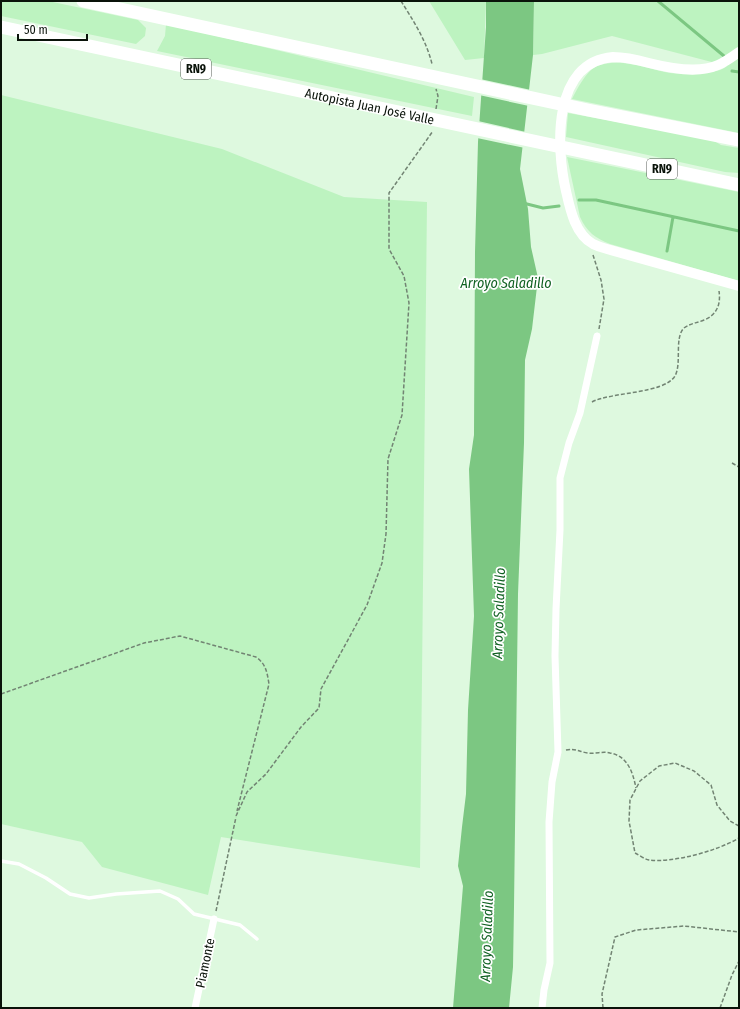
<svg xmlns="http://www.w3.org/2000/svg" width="740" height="1009" viewBox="0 0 740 1009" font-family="'Fira Sans Condensed',sans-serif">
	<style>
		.green { fill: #bdf3c0 }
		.water { fill: #7cc782 }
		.pier { fill: #def9df }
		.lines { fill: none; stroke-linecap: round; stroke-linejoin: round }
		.stream { stroke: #7cc782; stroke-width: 3 }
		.path { stroke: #728473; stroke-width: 1.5; stroke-dasharray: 4 2; stroke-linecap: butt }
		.lane { stroke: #fff; stroke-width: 3.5 }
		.street { stroke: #fff; stroke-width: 7 }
		.secondary { stroke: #fff; stroke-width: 10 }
		.highway { stroke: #fff; stroke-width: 13 }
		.labels { text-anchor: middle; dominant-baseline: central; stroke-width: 3.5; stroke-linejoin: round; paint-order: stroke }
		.shield { fill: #fff; stroke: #545a54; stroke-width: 1 }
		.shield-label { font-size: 12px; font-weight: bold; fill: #0a130a }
		.street-label { font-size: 13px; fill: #0a130a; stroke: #fff }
		.water-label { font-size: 14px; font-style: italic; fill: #106122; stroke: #fff }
	</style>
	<rect width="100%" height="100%" fill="#def9df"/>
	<path class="green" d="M1,1H48L138,20L146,28L145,36L136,44L1,16Z
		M429,1H486L484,58L465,60Z
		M534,1H739V133L572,99C577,89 586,72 595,67C619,56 647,69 670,73C682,74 695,75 707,73C714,71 721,71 727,66L612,36L542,54L533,55Z
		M166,24L474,97L472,116L157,51L165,36Z
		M1,95L222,149L344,197L427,202L420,868L221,837L208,895L102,867L82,842L1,824Z
		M568,113L711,139L721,145L739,148V173L725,172L566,137Z
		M567,157L739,192V281L610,244C595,238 587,232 580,217Z"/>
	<path class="water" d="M486,1H534L533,55L520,169L528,209L531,247L538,278L532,329L525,360L524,443L518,594L514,907L513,967L509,1008H453L463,886L458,866L462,827L466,794L468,710L474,616L469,469L474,435L475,252L478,142L486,27Z"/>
	<path class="pier" d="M480,79L531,90L529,106L479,95Z
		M478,121L526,132L525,148L477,138Z"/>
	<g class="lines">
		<path class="stream" d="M658,1L724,56
			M732,71L739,72
			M579,200H596L739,231
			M523,203L543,208L559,206
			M667,251L673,217"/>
		<path class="path" d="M401,1C413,20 427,42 432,64
			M436,109L438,96L436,89
			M593,255L601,280L604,299L599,329
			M592,402C610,392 664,394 675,376C682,363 674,338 684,328C691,323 697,323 704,320C717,315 721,304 719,291
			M732,463L739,467
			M1,694L144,643L180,636L256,657C266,664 267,672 269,684L237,811
			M566,750C575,748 580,752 588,753C595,754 603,751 610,753C628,756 633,773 636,788
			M236,816L247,792L266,774L301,727L319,708L321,689L367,605L382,563L386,534L388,459L402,415L409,303L404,276L389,249V193L433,131
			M739,826L730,821L717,805L711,785L694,771L675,763L659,766L640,781L630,800L629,821L635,853C639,855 644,859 649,860C673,863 717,851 739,838
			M216,911L236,817
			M603,1008L602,994L615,937L636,930L684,926L739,932
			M720,1008L732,975L739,961"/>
		<path class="lane" d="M1,861L19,864L46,878L70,894L89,898L116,894L160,891L178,899L194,914L240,925L257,939"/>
		<path class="street" d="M195,1008L214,919
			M542,1008L544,990L550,963L549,822L552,782L558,752L555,656L556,609L560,530V478L569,443L580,413L597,336"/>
		<path class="secondary" d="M739,52C732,57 725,62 718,65C698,74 669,68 649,63C638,60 625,57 613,57C552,62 556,148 566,191C570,209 575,234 593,244C597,246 603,248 607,249L739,286"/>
		<g class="highway">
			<path d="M83,1L588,110L739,140"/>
			<path id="s1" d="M1,27L739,185"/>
		</g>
	</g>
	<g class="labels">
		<g class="shield">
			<rect x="181" y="59" width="30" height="20" rx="3"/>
			<rect x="647" y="159" width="30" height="20" rx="3"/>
		</g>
		<g class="shield-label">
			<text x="196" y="69">RN9</text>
			<text x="662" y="169">RN9</text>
		</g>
		<g class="street-label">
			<text stroke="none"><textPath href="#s1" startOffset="377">Autopista Juan José Valle</textPath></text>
			<text transform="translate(205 963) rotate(-78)">Piamonte</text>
		</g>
		<g class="water-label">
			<text x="506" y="283">Arroyo Saladillo</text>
			<text transform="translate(499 613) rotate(-88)">Arroyo Saladillo</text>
			<text transform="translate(487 936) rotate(-88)">Arroyo Saladillo</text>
		</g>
	</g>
	<rect width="740" height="1009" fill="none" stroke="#0a130a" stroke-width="4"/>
	<path d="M18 34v6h69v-6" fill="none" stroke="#0a130a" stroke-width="2"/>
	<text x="24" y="34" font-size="12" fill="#0a130a" stroke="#ffffff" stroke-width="3" paint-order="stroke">50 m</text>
</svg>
